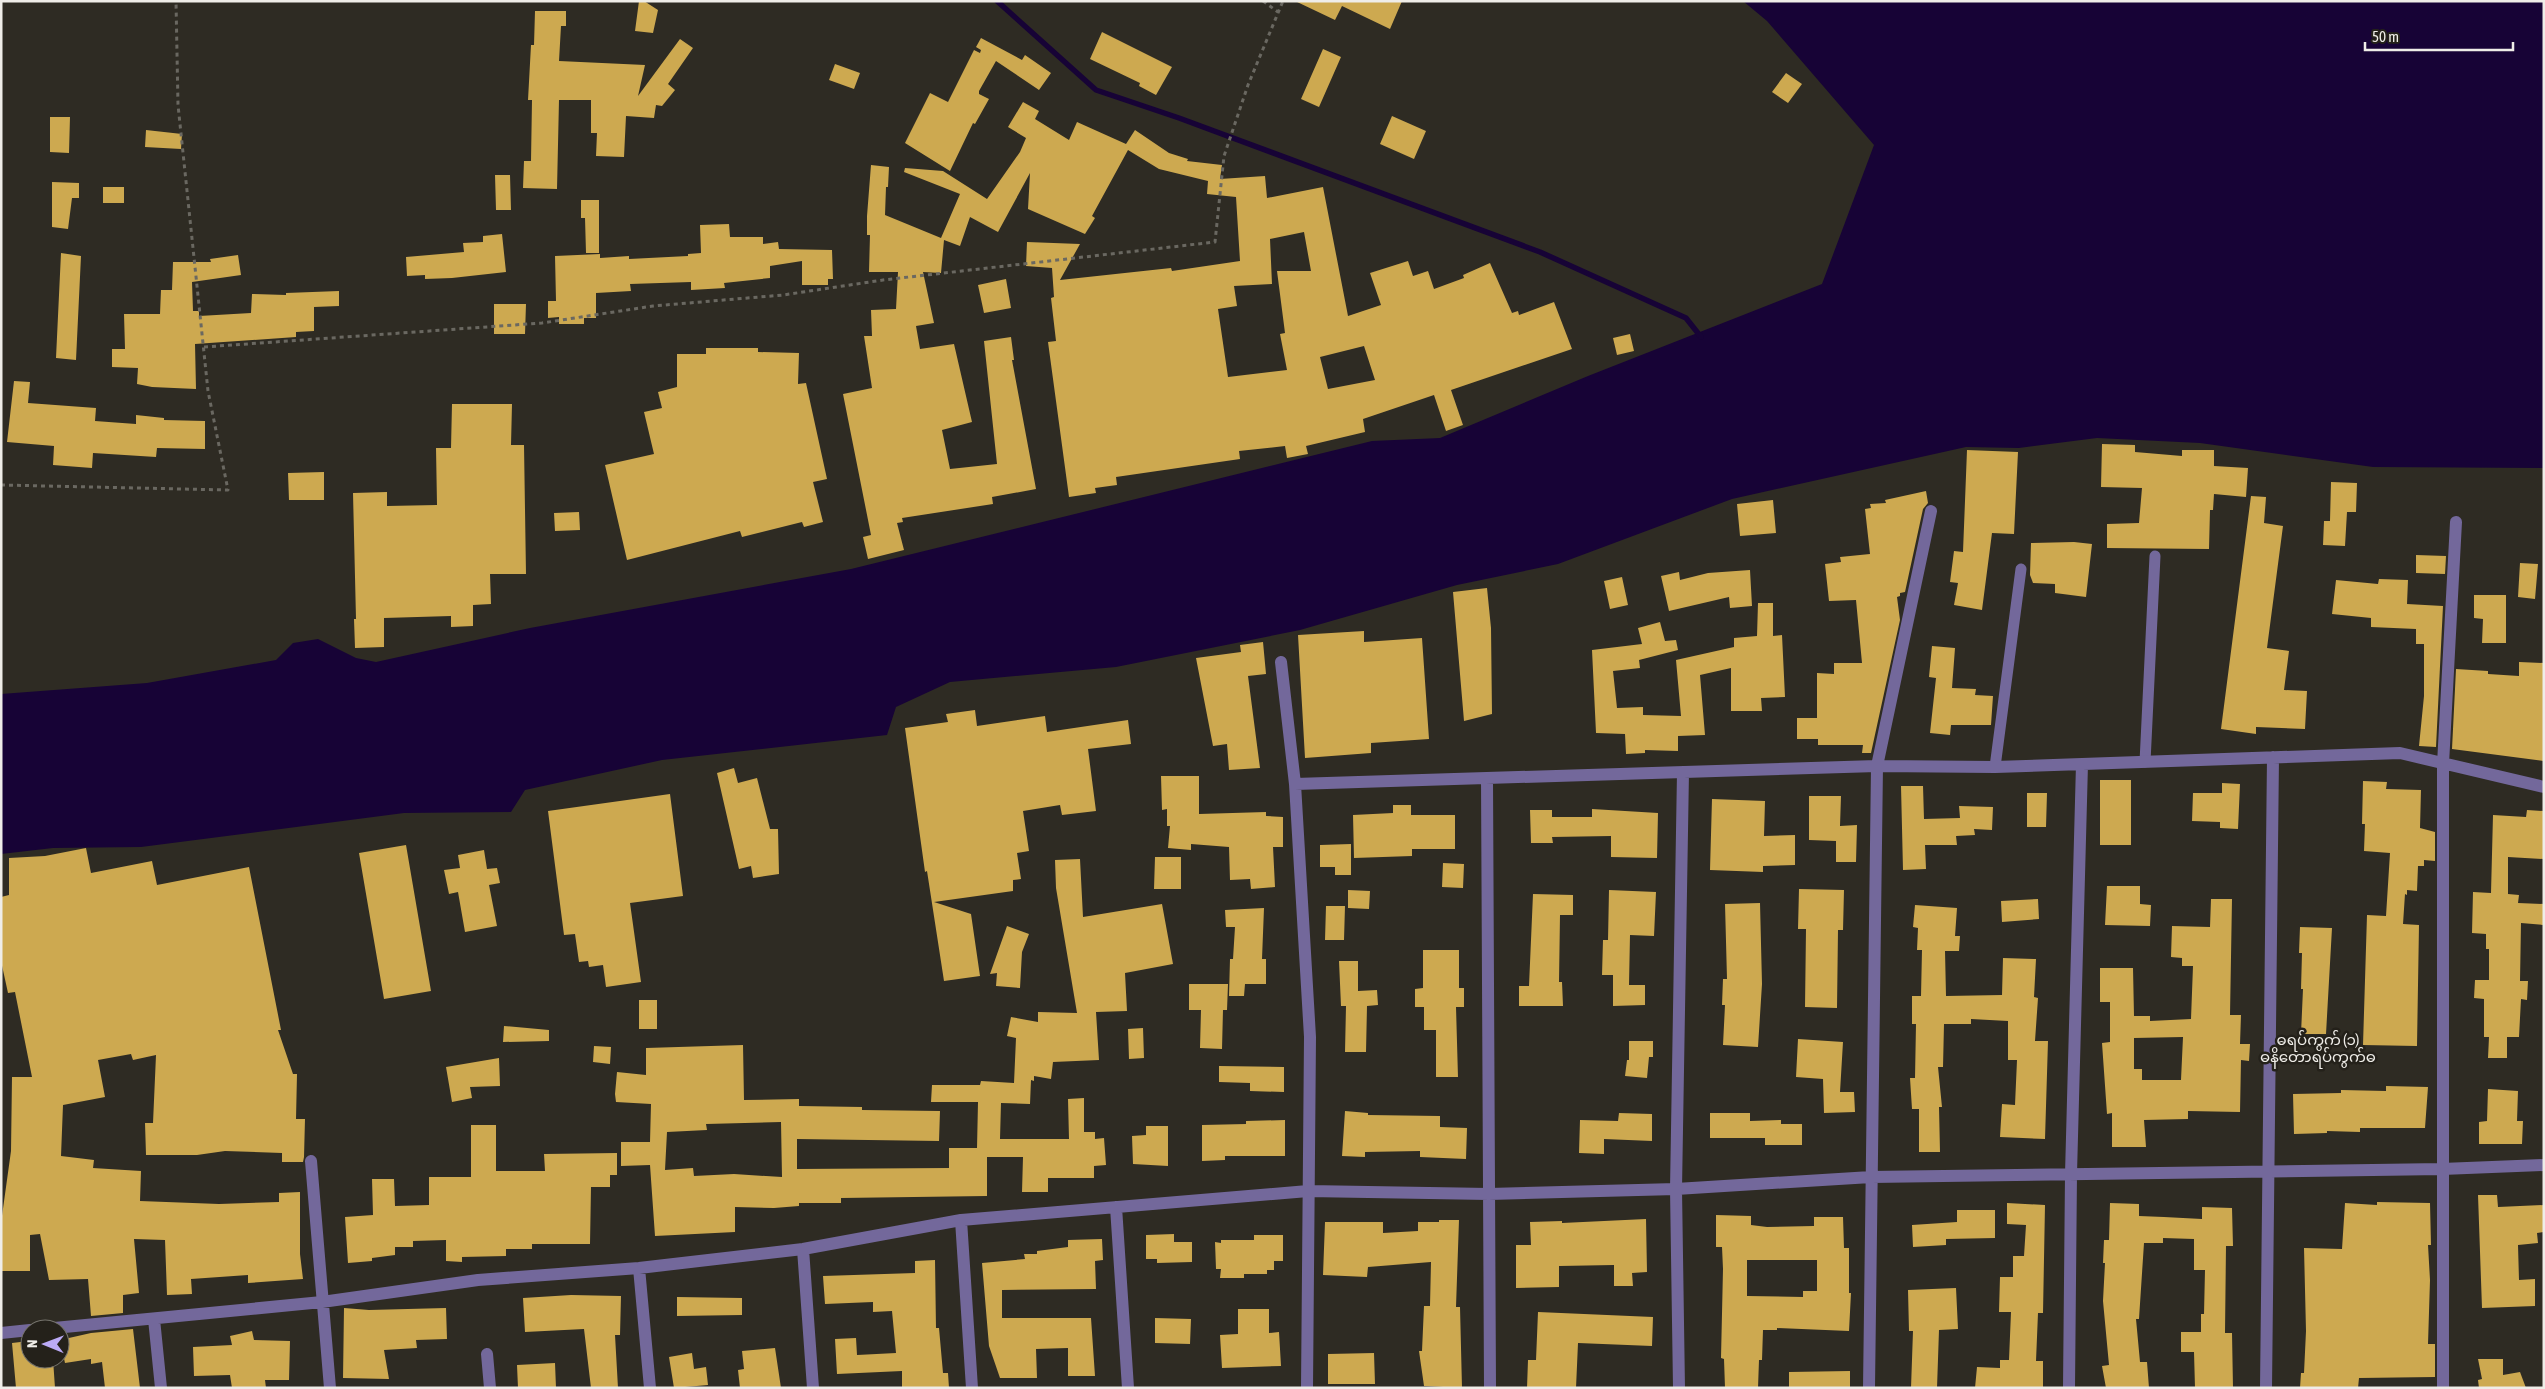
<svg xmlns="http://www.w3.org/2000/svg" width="2545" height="1389" viewBox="0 0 2545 1389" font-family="'Asap Condensed','Noto Sans Myanmar',sans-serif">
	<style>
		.water { fill: #170336 }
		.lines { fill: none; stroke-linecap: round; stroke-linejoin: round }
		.stream { stroke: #170336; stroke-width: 5.5 }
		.building { fill: #cda950; fill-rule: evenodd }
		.path { stroke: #6a6861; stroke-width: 3; stroke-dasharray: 4 4; stroke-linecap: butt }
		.service { stroke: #73689b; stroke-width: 11 }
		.minor { stroke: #73689b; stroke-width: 12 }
		.labels { text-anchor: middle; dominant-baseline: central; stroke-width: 5; stroke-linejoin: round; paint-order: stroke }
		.quarter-label { font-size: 15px; fill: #efede8; stroke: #24211a }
	</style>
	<rect width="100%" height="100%" fill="#2e2b23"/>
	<path class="water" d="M1743,1H2544V468L2373,467L2200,443L2097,438L2019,448L1966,447L1732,499L1558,564L1457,585L1300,630L1116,667L950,682L896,707L887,735L662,760L525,790L511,812L404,813L141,847L53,848L1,854V694L147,683L276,660L293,643L318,639L356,658L376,662L530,628L851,569L1372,441L1440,438L1588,376L1822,284L1874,145L1767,21Z"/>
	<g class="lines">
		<path class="stream" d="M997,1L1096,90L1179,118L1540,252L1686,318L1701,337"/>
	</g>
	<path class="building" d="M639,1H644L658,10L653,33L635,31Z
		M1295,1H1402L1390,29L1342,6L1335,20Z
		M535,11H566V26H561L559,61L645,65L638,96L680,39L693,48L668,84L675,90L662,106L656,105L654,118L626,116L624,157L596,156L597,133H591V100H559L557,189L523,188L524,161H531L532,100H528L531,45H534Z
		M1102,32L1172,67L1156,95L1139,86L1140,83L1090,59Z
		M981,38L1022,60L1025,55L1051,73L1039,90L996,61L979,91V94L989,99L975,124L973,123L950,171L905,143L930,93L948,102L974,50L980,53L981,50L976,47Z
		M1323,49L1341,57L1319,107L1301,99Z
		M835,64L860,73L854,89L829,80Z
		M1786,73L1802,84L1788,103L1772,92Z
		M1023,102L1039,111L1035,119L1069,140L1077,122L1126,144L1135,130L1169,153L1188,159L1187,161L1222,165L1220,179L1265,176L1267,198L1323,187L1348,316L1381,305L1370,273L1408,261L1413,276L1428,271L1434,289L1464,278L1463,275L1490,263L1512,313L1518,311L1519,315L1554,302L1572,349L1451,390L1463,425L1446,431L1434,395L1363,419L1365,432L1306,446L1308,454L1287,458L1285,446L1239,451L1240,459L1116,477L1117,485L1095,488L1096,493L1069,497L1048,342L1056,341L1051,298L1054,297L1052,268L1026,266L1027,242L1080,244L1060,280L1171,268L1172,271L1240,261L1236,197L1207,194L1208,181L1159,169L1128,150L1092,216L1095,218L1085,234L1028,209L1030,173L998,232L970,217L960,246L944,240L941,273L923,272L934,323L916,326L920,349L954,344L972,422L942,430L950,469L997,464L984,341L1011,337L1014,360H1012L1036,489L992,497L993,504L902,518L903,522L897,523L904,550L868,559L863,537L871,535L843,394L872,388L864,336H872L871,310L896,309L898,272H869L870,235H867V216L871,165L889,167L888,187H886L885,215L941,238L960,194L904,172L905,168L943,171L987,199L1020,152L1026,138L1008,127ZM1304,232L1311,271H1277L1285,333L1280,334L1287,370L1228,377L1218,309L1237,306L1234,286L1272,284L1270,239ZM1364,346L1375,380L1328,389L1320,357Z
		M1392,116L1426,131L1414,159L1380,144Z
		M50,117H70L69,153L50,152Z
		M146,130L182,134L181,149L145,147Z
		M495,175H510L511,210H496Z
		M52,182L79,183V198H72L68,229L52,227Z
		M103,187H124V203H103Z
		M581,200H599V253H586L585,218H581Z
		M729,224L730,237H763V244L778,242L779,249L832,250L833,279H828V285H802V261L770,266V278L724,283L725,288L691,290V282L630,284L631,291L596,293V318H584V324H559V317L548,318V301H556L555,256L600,254V258L629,256V259L688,256V254L701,253L700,225Z
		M502,234L506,272L452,278L425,279V275L407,276L406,257L464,252L463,243L483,242V236Z
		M61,253L81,256L76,360L56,358Z
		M238,255L241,275L192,282L193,311H199V316L251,313L252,294L286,295V293L339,291V306L314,307V331L296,332V337L195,344L196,389L152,387L137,384L138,368L112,367V349H125L124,314H160L161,290H172L173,262H211L210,259Z
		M1006,279L1011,308L984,313L978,285Z
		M494,304H526L525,334H494Z
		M1630,334L1634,351L1617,355L1613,338Z
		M706,348H758V352L799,353L798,384L806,383L827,479L813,482L823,522L804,527L802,522L742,537L740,531L627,560L605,465L654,454L644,412L662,408L658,392L677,387V354H706Z
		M14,381L30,382L28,403L96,408L95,421L136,424V415L164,418V420L205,421V449L157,448L156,457L93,453L92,468L53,465L54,446L7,442Z
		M452,404H512L511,445H524L526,574H490L491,604L473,605V626L451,627V616L384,618V647L355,648L354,619H356L353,493L387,492V506L437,505L436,448H451Z
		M2102,444L2135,445V452L2182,456V450H2214V466L2248,468L2246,497L2214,494L2213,510H2210L2209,549L2107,548V524L2139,523L2142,488L2101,487Z
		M1967,450L2018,452L2014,534L1992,533L1982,610L1954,605L1958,583L1950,582L1954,551L1963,552Z
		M324,472V500H289L288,473Z
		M2331,482L2357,483L2356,512H2347L2345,546L2323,545L2324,521H2330Z
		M1926,491L1928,503L1923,509L1905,592L1900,593V596L1897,597L1900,620L1871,753H1862L1863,745H1818V739H1797V718H1817V673L1834,674V663H1862L1856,600L1829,601L1825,564L1841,562L1840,557L1870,554L1865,509L1871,508L1870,504L1886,503L1885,500Z
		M2251,496L2266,497L2264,523L2283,526L2267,648L2289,651L2284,690L2307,691L2305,729L2256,727V734L2221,729Z
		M1773,500L1776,533L1740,536L1737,504Z
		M579,512L580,530L555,531L554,513Z
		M2074,542L2092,544L2086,597L2055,593V584L2033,583L2030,575L2031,543Z
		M2416,555L2446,556L2445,574L2416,573Z
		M2520,563L2538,564L2535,599L2518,597Z
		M1750,570L1752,606L1730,608L1729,597L1669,611L1661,576L1679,572L1680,580L1708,573Z
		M1622,577L1628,605L1610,609L1604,581Z
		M2379,579L2408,580L2407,604L2443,606L2436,747L2419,746L2424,696V644H2416V629L2371,627V618L2332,614L2336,580L2378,584Z
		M1487,588L1491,628L1492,714L1464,721L1453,592Z
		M2474,595H2506V643H2482L2483,619L2474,618Z
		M1758,603H1773V636L1782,635L1785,697L1761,698L1762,711H1731V668L1700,675L1705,735L1678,736V751L1645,750V753L1626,754L1625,734L1596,733L1592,650L1642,644L1638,628L1660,622L1665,641L1676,640L1678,650L1639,660L1640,668L1613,671L1617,708L1643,707V715L1681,716L1676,660L1734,647V638L1757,636Z
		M1364,631V642L1422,638L1429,739L1371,743V753L1305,758L1298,635Z
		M1263,642L1266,674L1248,676L1260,768L1229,770L1227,744L1213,746L1196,658L1241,652L1240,645Z
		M1932,646L1955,648L1952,688L1976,689L1975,695L1993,696L1991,725H1951L1950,735L1930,733L1936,678L1929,677Z
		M2519,662L2544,663V761L2452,749L2456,669L2488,671V674L2519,676Z
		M975,710L977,726L1045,716L1047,732L1128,720L1131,744L1088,749L1096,811L1062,815L1060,805L1023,811L1029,851L1017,853L1021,879L1013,880V891L934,902L971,914L980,976L944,981L927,871L925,872L905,728L948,722L946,714Z
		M734,768L738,783L757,778L770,829H778L779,874L753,878L751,866L739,869L717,773Z
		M1161,776H1199V814L1266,812V816L1283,817V847H1273L1275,887L1251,889L1250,879L1230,880L1229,847L1191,844V850L1168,848L1170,826H1167V809L1162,810Z
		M2100,780H2131V845H2100Z
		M2363,781L2387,782L2386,789L2421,790L2420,828L2435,832V861L2424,860V866H2418L2417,891L2407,890V895L2405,894L2403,924L2419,925L2417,1046L2363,1045L2367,915L2386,916L2390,853L2364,851L2365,824H2362Z
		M2222,783L2240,784L2238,829L2220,828V822L2192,821L2193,793H2222Z
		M1901,786H1923L1924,819L1960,818L1959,806L1993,807L1992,830L1974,829L1975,835L1956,836L1957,845H1925L1926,869L1903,870Z
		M2027,793H2047L2046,827H2027Z
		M670,794L683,896L630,903L641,982L606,987L603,965L589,967L588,961L579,962L575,934L564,935L548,811Z
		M1809,796H1841L1840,826L1857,825L1856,862H1836V841L1809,840Z
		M1712,799L1765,801L1764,836L1795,835V865L1763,866V872L1710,870Z
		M1393,805H1411V815H1455V849H1412V856L1354,858L1353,815L1393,813Z
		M1592,809L1658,813L1657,858L1611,857V836L1552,837L1553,843H1531L1530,810H1552V817H1592Z
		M2527,810L2544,811V859L2508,857V894L2519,895L2518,903L2544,904V925L2521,923L2520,981H2528L2527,1000L2521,999L2519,1037H2507V1058H2488L2489,1037H2484V999L2474,998L2475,980H2489V949H2486V934L2472,933L2473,892L2491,893L2493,815L2526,817Z
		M1351,844V875H1335V867H1320V845Z
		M406,845L431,991L384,999L359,853Z
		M86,848L91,873L152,861L157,885L249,867L281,1030H278L293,1074H297L296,1119H305L304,1157L303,1162H282V1153L225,1151L197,1155H146L145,1123H153L156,1055L133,1060L131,1054L98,1060L105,1097L63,1105L61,1156L94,1160L93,1168L141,1171L140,1201L219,1204L279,1202V1193L300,1192V1254L303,1279L248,1283V1275L191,1279L192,1294L167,1295L165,1240L134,1239L139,1293L123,1295V1313L91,1316L88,1279L49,1280L40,1234L30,1235V1271H1V1223L11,1151L12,1077H32L15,992L8,993L1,961V897L9,895V858L45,856Z
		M484,850L487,869L497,868L500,883L489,885L497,926L465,932L458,892L449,894L444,870L460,868L458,855Z
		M1155,857H1181V889H1154Z
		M1080,859L1083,917L1162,904L1173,964L1125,973L1127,1011L1096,1012L1099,1060L1053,1062L1051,1079L1034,1076V1081L1031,1080L1030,1104L1001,1103L1000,1139H1069L1068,1099L1084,1098V1132H1095V1139L1104,1138L1106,1165L1094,1166V1178H1048V1192H1022L1023,1157H987V1196L841,1198V1203H799V1206L774,1208L735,1207V1232L655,1236L650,1165L621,1166V1142H650L651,1104L616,1102L615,1094L617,1072L646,1075V1048L743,1045L744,1100L799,1099V1106L862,1107V1110L940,1111L939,1141L797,1139V1169L949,1168V1148H977L978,1102H931L932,1085H980L981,1081L1014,1083L1016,1038L1007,1036L1011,1017L1038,1022V1012L1077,1013L1056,888L1055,860ZM781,1122L782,1177L734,1174L694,1176L693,1168L665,1170L667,1132L707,1130L706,1124Z
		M1443,863L1464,864L1463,888L1442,887Z
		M2107,886H2140V904L2151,905L2150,926L2105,925Z
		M1799,889L1844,890L1843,930H1838L1837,1008L1805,1007L1806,929H1798Z
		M1348,890L1370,891L1369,909L1348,908Z
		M1609,890L1656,892L1654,936L1630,935L1629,985H1645V1005L1613,1006V975H1602L1603,940H1608Z
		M1533,894L1573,895V915H1560L1559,982H1562L1563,1006H1519V986H1529Z
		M2038,899L2039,919L2002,922L2001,901Z
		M2211,899H2232L2230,1015H2241L2240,1044H2250L2249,1061L2241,1060L2240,1112L2188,1111V1119L2144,1120L2146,1147H2112V1113L2107,1114L2102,1043L2110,1042V1002H2100V968H2133L2134,1016H2150V1021L2191,1019L2193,966H2182V958L2171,957L2172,926L2210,927ZM2183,1037L2181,1080H2142V1069H2134V1038Z
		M1760,903L1762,984L1758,1047L1723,1045L1725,1005H1722L1723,979H1727L1725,904Z
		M1915,905L1957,908L1955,936H1960L1959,951H1945L1946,996L2002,995L2003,958L2036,959L2034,997L2038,998L2035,1041H2048L2045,1139L2000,1137L2002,1104L2015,1105L2017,1060H2008V1021L1971,1019V1024H1944L1943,1067H1938L1942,1107H1939L1940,1152H1919V1109H1912L1910,1078H1915L1916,1024H1912V996H1921L1922,950H1917L1918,928L1913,927Z
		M1326,906H1345L1344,940H1325Z
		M1264,908L1262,959H1266V984H1245L1244,996H1229L1230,959H1233L1235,927H1226L1225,910Z
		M1007,926L1029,934L1022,952L1020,988L996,986L997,973L990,974Z
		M2300,927L2332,928L2326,1034H2301L2303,989H2301L2302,953H2299Z
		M1423,950H1459V988H1464V1007H1456L1458,1077H1436V1030H1424V1007H1415V989L1423,988Z
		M1339,961H1358V991L1377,990L1378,1005L1367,1006L1366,1052H1345L1346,1006H1341Z
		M1189,984H1228L1227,1010H1223L1222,1049L1200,1048L1201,1010H1189Z
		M639,1000H657V1029H639Z
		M504,1026L549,1030V1041L503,1042Z
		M1143,1028L1144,1058L1129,1059L1128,1029Z
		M1798,1039L1843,1042L1840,1092H1854L1855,1112L1824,1113L1823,1079L1796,1077Z
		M1629,1041H1653V1057H1649L1647,1078L1625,1076L1627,1060H1629Z
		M594,1046L611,1047L610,1064L593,1062Z
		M499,1058L500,1086L470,1087L472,1098L452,1102L446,1067Z
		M1219,1066L1284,1067V1092L1250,1091V1083L1219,1082Z
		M2386,1086L2428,1087L2425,1128H2360V1132L2327,1131V1133L2294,1134L2293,1094L2341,1093V1090L2386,1091Z
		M2488,1089L2518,1091L2517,1121H2523L2522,1144H2479V1122L2487,1121Z
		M1345,1111L1368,1113V1115L1440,1116V1127L1467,1128L1466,1159L1420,1157V1151L1365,1152V1157L1342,1156Z
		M1619,1113L1652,1114V1141L1604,1139V1154L1579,1153L1580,1120L1618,1121Z
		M1710,1113H1750V1121L1781,1120V1124H1802V1145H1765V1138H1710Z
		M1285,1120V1156H1225V1160L1202,1161V1125L1246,1124V1121Z
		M471,1125H496V1171H545L544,1154L617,1153V1175H610V1187H591L590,1244H532V1249H506V1256L462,1257V1262L446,1261V1240L413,1241V1247H395V1255L372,1258V1261L348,1263L345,1217L373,1215L372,1179H394L395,1206L429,1205V1177H471Z
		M1146,1126H1168V1166L1133,1164L1132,1136L1146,1135Z
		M2478,1195H2497L2498,1207L2544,1205V1232L2537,1233L2538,1243L2518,1245L2519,1280L2535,1279V1306L2482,1308Z
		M2377,1202L2430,1203L2431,1245H2428L2430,1280L2428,1344H2435V1377L2359,1378L2358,1388H2300L2301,1373H2304L2306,1331L2304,1248L2342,1249L2345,1203L2377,1205Z
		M2007,1203L2045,1205L2043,1313H2038L2036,1361H2043V1388H1975L1977,1367L2000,1368V1360H2009L2011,1312H1999L2000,1277H2013V1256H2024L2026,1225L2007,1224Z
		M2110,1203L2139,1204V1216L2164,1217L2202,1219V1207L2232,1208L2233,1246H2226L2225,1333H2232L2233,1388H2195L2194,1352H2181V1332H2201V1314H2204L2205,1270H2194V1239L2163,1238V1243H2144L2139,1319H2136L2140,1362H2147L2149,1388H2106L2102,1366L2109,1365L2103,1301L2105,1263H2103L2104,1240H2109Z
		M1957,1210H1995V1238L1946,1239V1245L1913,1247L1912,1225L1957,1222Z
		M1716,1215L1751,1216V1225L1767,1227L1814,1226V1217H1843L1844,1248H1849V1293H1851L1849,1331L1777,1328V1330H1763L1762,1360H1759L1758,1388H1725L1724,1359L1721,1358L1723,1269L1722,1247H1716ZM1747,1260H1817V1291H1803V1297L1747,1296Z
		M1646,1219L1647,1272L1632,1273L1633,1286H1614V1265L1559,1266V1287L1516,1288V1245H1531L1530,1222L1562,1221V1223Z
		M1439,1220H1459L1456,1307H1460L1462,1388L1424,1386L1419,1351H1422L1424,1306H1430L1431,1262L1368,1267L1367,1277L1323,1275L1325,1222H1383V1233L1418,1231V1222H1439Z
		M1174,1234V1242H1192V1262L1157,1263V1259H1146V1235Z
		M1254,1235H1283V1261H1274V1270H1267V1274H1244V1278H1220L1221,1269H1216L1215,1242L1221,1243V1240H1254Z
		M1102,1239L1103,1260L1095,1261L1096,1289L1002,1290V1318H1091L1095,1376H1068V1348L1036,1349L1037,1378H1000L989,1346L982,1263L1025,1259L1024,1254H1037V1251L1068,1247V1240Z
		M935,1260L936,1328H939L943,1373H948L949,1388H902V1371L837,1374L835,1339L856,1338L857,1355L896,1353L892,1311L873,1312V1302L825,1304L823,1276L915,1273V1261Z
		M1956,1288L1958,1329L1939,1330L1937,1388H1911L1913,1331H1909L1908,1290Z
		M571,1295L621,1296L620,1335H615L618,1388H591L584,1329L525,1332L523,1298Z
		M677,1297L742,1298V1315L677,1316Z
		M344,1308L369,1310L446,1308L447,1339L416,1340L417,1348L384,1350L389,1379L343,1378Z
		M1238,1309H1269V1333L1279,1332L1281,1366L1222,1368L1220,1335L1238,1334Z
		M1538,1312L1653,1317L1652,1346L1578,1343L1576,1388H1527L1528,1360H1536Z
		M1155,1318L1191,1319L1190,1344L1155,1343Z
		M133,1329L140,1388H105L102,1362L91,1364V1359L65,1363L60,1340L91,1333Z
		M252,1331L254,1340L290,1341L289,1380H265L266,1388H232L230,1375L194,1376L193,1347L232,1345L230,1336Z
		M29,1341L30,1359H53L55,1388H16L12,1343Z
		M775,1348L781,1388H740L738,1370L744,1369L742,1351Z
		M692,1353L694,1369L706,1367L708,1385L674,1388L669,1357Z
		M1374,1353L1375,1384H1328V1354Z
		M2478,1359H2503V1375L2520,1372L2526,1388H2479L2478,1380L2482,1379Z
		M555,1363L556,1388H518L517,1365Z
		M1850,1371V1388H1789V1372Z"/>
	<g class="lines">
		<path class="path" d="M1263,1L1278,12
			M204,347L542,323L653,306L783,295L883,280L1215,242L1224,156L1248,85L1283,1
			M1,485L228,490L208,391L178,105L176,1"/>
		<path class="service" d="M2145,762L2155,556
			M1995,767L2021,569"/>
		<path class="minor" d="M1281,662L1295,784L1310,1037L1307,1388
			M1487,779L1490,1388
			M1295,784L1877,766L1995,767L2400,753L2544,787
			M311,1161L330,1388
			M1116,1207L1128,1388
			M961,1220L972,1388
			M803,1249L813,1388
			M639,1268L650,1388
			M154,1319L161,1388
			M44,1329L322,1302L478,1280L639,1268L803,1249L961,1220L1308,1191L1489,1194L1676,1189L1871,1177L2442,1169L2544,1165
			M1,1333L30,1330
			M487,1354L490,1388
			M1679,1388L1676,1189L1683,772
			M1869,1388L1877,766L1931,511
			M2069,1388L2071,1174L2082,764
			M2266,1388L2273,757
			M2443,1388V764L2456,522"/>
	</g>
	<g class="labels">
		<g class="quarter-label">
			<text x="2318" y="1039">ဓရပ်ကွက် (၁)<tspan x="2318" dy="17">ဓနိတောရပ်ကွက်ဓ</tspan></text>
		</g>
	</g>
	<rect width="2545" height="1389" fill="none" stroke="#efede8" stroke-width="5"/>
	<g transform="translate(45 1344) rotate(271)"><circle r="24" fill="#24211a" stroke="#75736c"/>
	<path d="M0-4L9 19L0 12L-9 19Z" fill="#bbaaf6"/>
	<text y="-8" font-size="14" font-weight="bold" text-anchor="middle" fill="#efede8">N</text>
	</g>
	<path d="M2365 42v8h148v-8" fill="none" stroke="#efede8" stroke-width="2.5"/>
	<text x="2372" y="42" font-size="15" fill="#efede8" stroke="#24211a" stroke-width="4" paint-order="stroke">50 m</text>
</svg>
